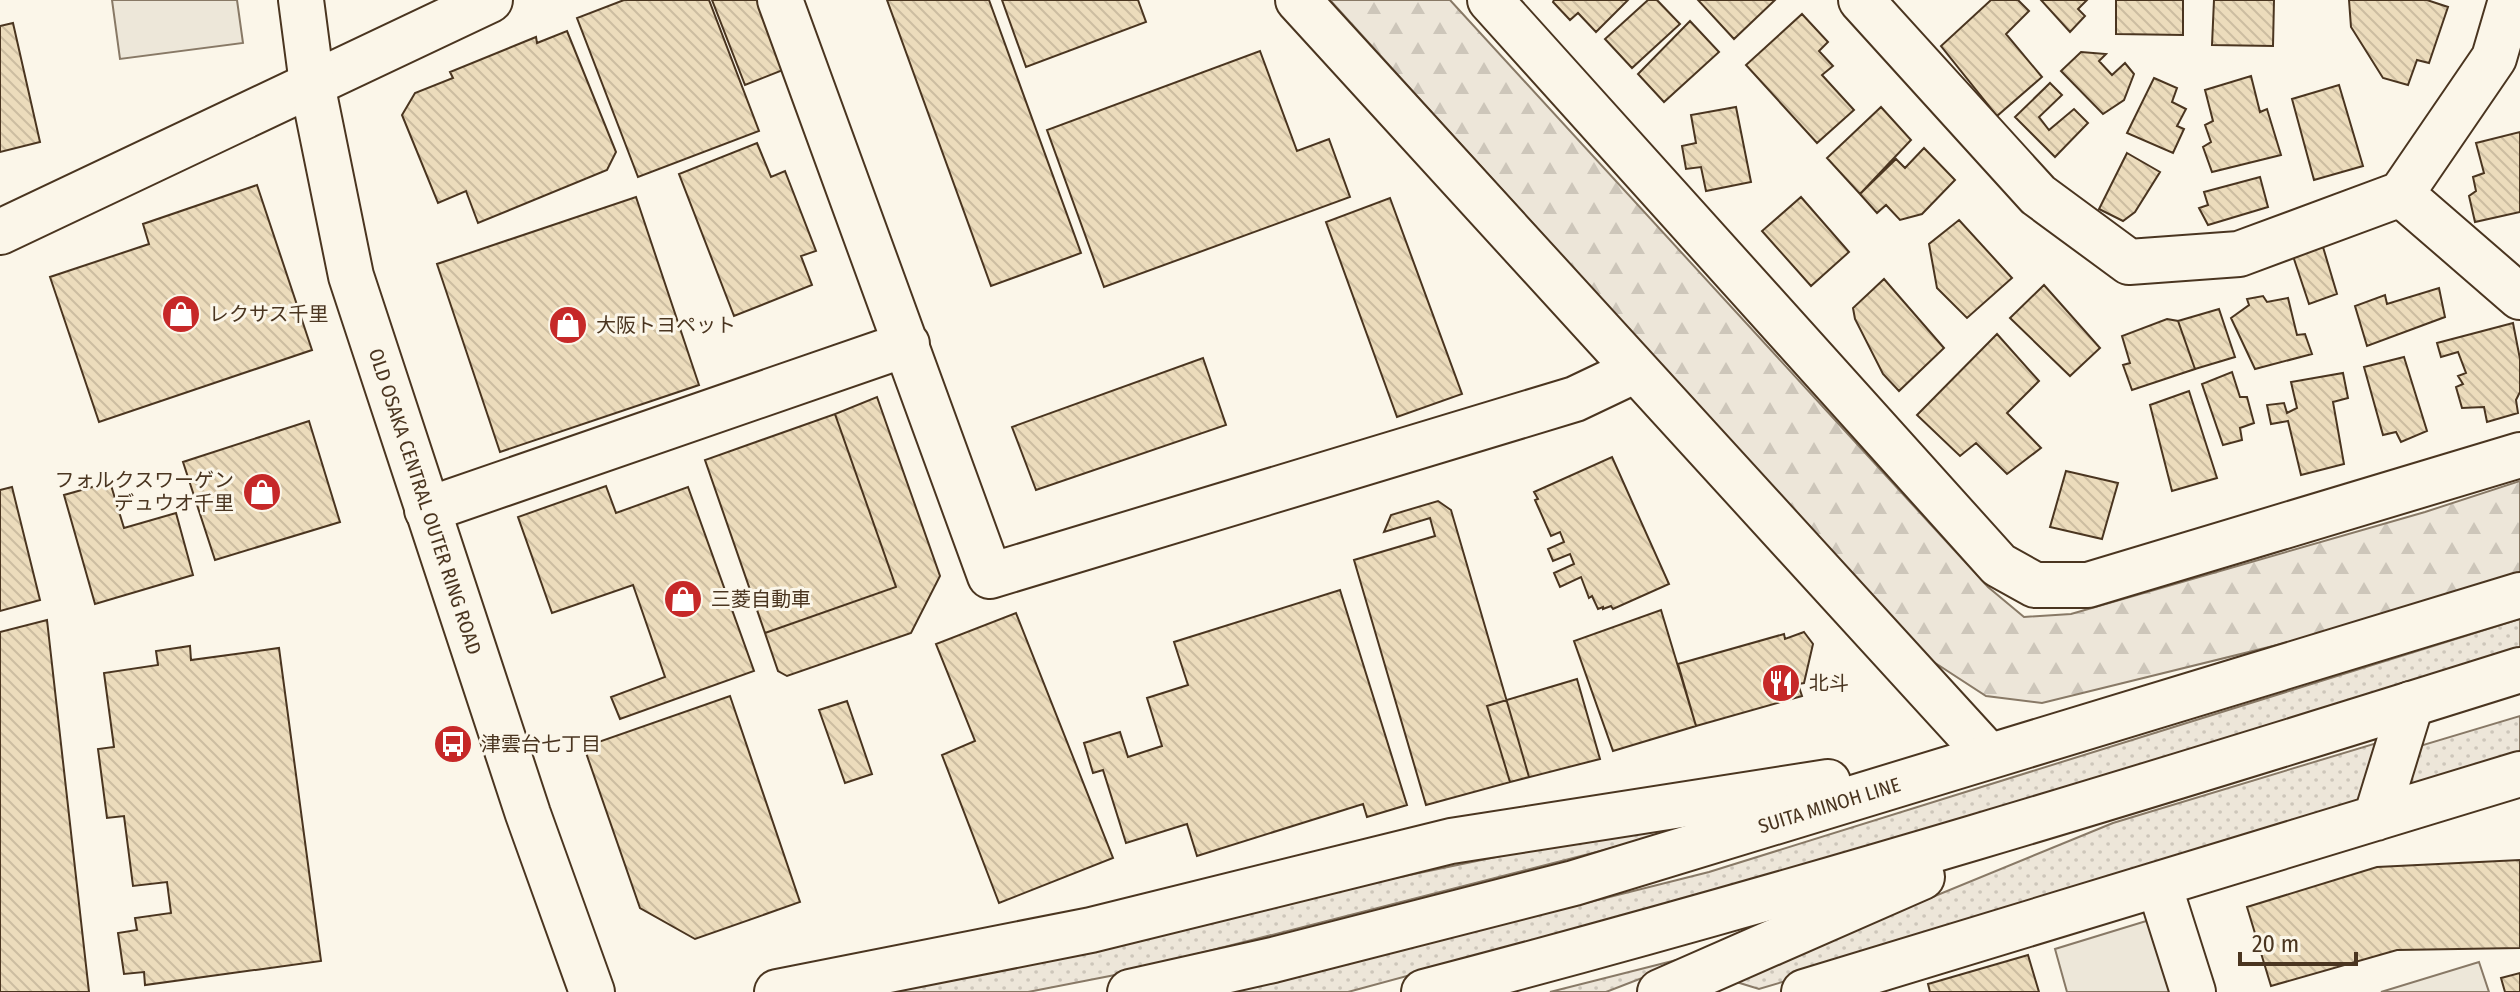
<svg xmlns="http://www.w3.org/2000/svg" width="2520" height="992" viewBox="0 0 2520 992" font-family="'Fira Sans Condensed','Noto Sans JP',sans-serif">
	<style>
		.grass { fill: url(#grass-dots); stroke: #887966; stroke-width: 2 }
		.forest { fill: url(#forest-firs); stroke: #887966; stroke-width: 2 }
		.parking { fill: #ede7d9; stroke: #887966; stroke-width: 2 }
		.building { fill: url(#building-back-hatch); stroke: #4a3520; stroke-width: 2 }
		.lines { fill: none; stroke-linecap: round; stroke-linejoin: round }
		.minor-casing { stroke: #4a3520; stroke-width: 48 }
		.major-casing { stroke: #4a3520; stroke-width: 48 }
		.minor { stroke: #fbf6e9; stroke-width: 44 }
		.major { stroke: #fbf6e9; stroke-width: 44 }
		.labels { text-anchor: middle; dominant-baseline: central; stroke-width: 6; stroke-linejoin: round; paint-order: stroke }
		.poi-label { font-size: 20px; fill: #4a3520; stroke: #fbf6e9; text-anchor: start }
		.street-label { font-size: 20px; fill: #4a3520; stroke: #fbf6e9 }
	</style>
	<defs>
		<pattern id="grass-dots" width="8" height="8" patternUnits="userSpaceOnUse" patternTransform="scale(2)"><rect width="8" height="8" fill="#ede6d9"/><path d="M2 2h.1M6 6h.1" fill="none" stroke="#cdc6ba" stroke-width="1.8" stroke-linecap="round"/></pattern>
		<pattern id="forest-firs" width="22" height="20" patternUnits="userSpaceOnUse" patternTransform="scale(2)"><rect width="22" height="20" fill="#ede6d9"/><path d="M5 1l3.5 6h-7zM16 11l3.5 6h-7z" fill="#cdc6ba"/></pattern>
		<pattern id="building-back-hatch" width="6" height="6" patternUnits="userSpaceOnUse" patternTransform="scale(2)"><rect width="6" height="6" fill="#ecdcbc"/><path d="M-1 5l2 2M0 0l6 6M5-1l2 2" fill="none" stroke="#ccbda1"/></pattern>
	</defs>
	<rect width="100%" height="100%" fill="#fbf6e9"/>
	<path class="grass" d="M2520,619V651L1713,893L1348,992H1232L1709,872Z
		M2520,716V764L2408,800L2399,767L2413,748Z
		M2390,739L2358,810L1759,989L1730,980L2113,823Z
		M1718,821L1115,975L1028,992H884L1371,883L1534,849Z
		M1712,951L1606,992H1550Z"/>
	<path class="forest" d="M1330,0H1450L1988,587L2024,617L2071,614L2425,512L2520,481V575L2322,634L2042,703L1986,696L1926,657Z"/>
	<path class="parking" d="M112,0H237L243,43L120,59Z
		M2156,918L2179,992H2067L2055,949Z
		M2479,962L2489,992H2381Z"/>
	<path class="building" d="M624,0H709L759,131L638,177L577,18Z
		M712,0H757L783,70L745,85Z
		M887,0H989L1081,253L991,286Z
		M1002,0H1138L1146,22L1026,67Z
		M1554,0H1628L1596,32L1578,13L1570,20L1553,2Z
		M1648,0H1657L1680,24L1632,68L1605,39Z
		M1698,0H1775L1734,39Z
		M1991,0H2018L2029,11L2006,34L2042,77L1997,116L1941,46Z
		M2041,0H2087L2078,9L2085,16L2070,32Z
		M2116,0H2183V35L2116,34Z
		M2214,0H2274L2273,46L2212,45Z
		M2349,0H2427L2448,7L2429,63L2417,60L2408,85L2383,78L2351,27Z
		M1802,14L1828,42L1819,51L1833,66L1822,75L1854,110L1817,143L1746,65Z
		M1690,21L1719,52L1664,102L1638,74Z
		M13,23L40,142L0,152V26Z
		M567,31L616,152L607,170L478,223L466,191L438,203L402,115L415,93L453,78L450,72L536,37L537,43Z
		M1260,51L1297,151L1329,139L1350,197L1104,287L1047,130Z
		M2081,52L2106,54L2099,61L2112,75L2125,63L2134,74L2124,100L2103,114L2061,71Z
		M2251,76L2260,112L2267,109L2281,155L2212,172L2203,147L2211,142L2205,125L2213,121L2205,90Z
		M2154,78L2177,88L2172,102L2186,109L2177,126L2184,129L2173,153L2127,133Z
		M2050,83L2062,95L2039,117L2049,130L2074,109L2088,123L2055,157L2015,117Z
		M2339,85L2363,166L2314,180L2292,99Z
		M1736,107L1751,182L1706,191L1701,167L1686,169L1682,146L1696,143L1691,115Z
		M1881,107L1911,140L1860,194L1827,158Z
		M2520,132V212L2475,222L2469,196L2476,191L2473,177L2484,173L2476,143Z
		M757,143L771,177L785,171L816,251L801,256L812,285L734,316L679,174Z
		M1924,148L1955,180L1922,214L1900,220L1886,205L1877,213L1860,194L1896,159L1905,168Z
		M2127,153L2160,172L2135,212L2123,221L2099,209Z
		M2260,177L2268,207L2208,225L2199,208L2208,205L2204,192Z
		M257,185L312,350L99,422L50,277L149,244L143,224Z
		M636,197L699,385L500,452L437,264Z
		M1801,197L1849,252L1811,286L1762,231Z
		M1390,198L1462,394L1397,417L1326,222Z
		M1959,220L2012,278L1967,318L1937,288L1929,244Z
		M2323,247L2337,294L2309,304L2293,256Z
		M1884,279L1944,348L1899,391L1883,374L1855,319L1853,308Z
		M2044,285L2100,348L2070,376L2010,318Z
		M2439,288L2445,317L2367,346L2355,306L2385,295L2387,304Z
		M2263,296L2267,302L2288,298L2297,335L2305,334L2312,354L2255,369L2231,318L2249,305L2247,299Z
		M2219,309L2235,357L2195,369L2178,321Z
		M2167,319L2178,321L2195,369L2132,390L2123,365L2130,363L2122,336Z
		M2513,323L2520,359V392L2516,400L2518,413L2487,422L2484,407L2462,408L2456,387L2463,384L2458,376L2466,373L2458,352L2441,357L2437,343Z
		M1997,334L2039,381L2007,413L2041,448L2007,474L1976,443L1960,456L1917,415Z
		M2404,357L2427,431L2401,442L2396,432L2383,435L2364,367Z
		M1203,358L1226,425L1036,490L1012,427Z
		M2232,372L2240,397H2247L2254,423L2240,428L2242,440L2223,445L2202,384Z
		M2343,373L2348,398L2333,402L2344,464L2301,475L2288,421L2271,424L2267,405L2284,403L2287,413L2297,408L2291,382Z
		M2189,391L2217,478L2172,491L2150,405Z
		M877,397L940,576L911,633L787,676L778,671L765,633L896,587L835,414Z
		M835,414L896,587L765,633L705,460Z
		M309,421L340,522L215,560L183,462Z
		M1612,457L1669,584L1613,609L1611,606L1603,609V607L1598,609L1592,596L1589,598L1581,577L1560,587L1554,573L1574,564L1570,554L1553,561L1548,549L1564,542L1560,532L1551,536L1535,500L1538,499L1534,492Z
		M2066,471L2118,483L2102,539L2050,527Z
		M110,482L124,528L176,513L193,575L95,604L64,495Z
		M606,486L616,513L688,487L754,671L620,719L611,697L665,677L633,585L552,613L518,517Z
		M12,487L40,600L0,611V490Z
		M1438,501L1451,510L1529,777L1426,805L1354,560L1435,536L1430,518L1384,532L1391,515Z
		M1340,590L1407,805L1367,817L1363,804L1197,856L1187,824L1126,843L1103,770L1093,773L1084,743L1120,732L1128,757L1162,746L1147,698L1188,685L1174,642Z
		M1661,610L1696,726L1613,751L1574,641Z
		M1016,613L1113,858L999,903L942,755L975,741L936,644Z
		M47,620L89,992H0V632Z
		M1804,632L1813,644L1804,683L1798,684L1802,696L1696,726L1678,664L1784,634L1785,639Z
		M190,646L191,660L279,648L321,961L145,985L144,972L124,974L118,933L137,930L135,918L171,913L167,882L133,886L124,816L107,818L98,749L114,747L104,673L158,665L156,651Z
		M1577,679L1600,759L1510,782L1487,706Z
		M730,696L800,902L695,939L640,908L584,747Z
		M847,701L872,774L845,783L819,710Z
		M2520,860V948L2397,950L2271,986L2247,907L2377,867Z
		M2028,955L2039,992H1930L1928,984Z
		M2520,973V992H2505L2501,978Z"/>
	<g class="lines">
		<defs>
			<path id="minor" d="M780,0L990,576L1575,399L1636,370
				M1298,0L1989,756
				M1490,0L1999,565L2035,585H2088L2520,455
				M1861,0L2038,195L2129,262L2239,254L2401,194L2494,58L2511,0
				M2401,194L2520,297
				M0,232L490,0
				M427,510L907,344
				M2376,818L2411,704
				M2159,885L2193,992
				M1804,992L2520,774"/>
			<g id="major">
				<path id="s1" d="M301,0L312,84L351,276L528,814L592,992"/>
				<path d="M777,992L1091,930L1451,841L1828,782"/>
				<path id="s2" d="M1130,992L1273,960L1574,883L2520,595"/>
				<path d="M1424,992C1792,896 2157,784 2520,670"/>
				<path d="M1660,992L1922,877"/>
			</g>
		</defs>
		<use href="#minor" class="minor-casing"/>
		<use href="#major" class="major-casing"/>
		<use href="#minor" class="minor"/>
		<use href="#major" class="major"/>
	</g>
	<defs>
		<symbol id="shop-disc" viewBox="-11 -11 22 22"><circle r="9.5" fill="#c62828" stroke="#fbf6e9"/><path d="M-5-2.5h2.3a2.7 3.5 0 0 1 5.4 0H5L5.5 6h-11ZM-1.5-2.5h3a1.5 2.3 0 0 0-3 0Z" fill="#fff"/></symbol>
		<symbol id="restaurant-disc" viewBox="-11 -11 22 22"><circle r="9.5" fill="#c62828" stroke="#fbf6e9"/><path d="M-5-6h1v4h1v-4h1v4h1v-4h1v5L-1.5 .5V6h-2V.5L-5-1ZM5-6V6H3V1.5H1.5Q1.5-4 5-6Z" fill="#fff"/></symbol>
		<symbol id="bus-disc" viewBox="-11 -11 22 22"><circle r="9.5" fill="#c62828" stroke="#fbf6e9"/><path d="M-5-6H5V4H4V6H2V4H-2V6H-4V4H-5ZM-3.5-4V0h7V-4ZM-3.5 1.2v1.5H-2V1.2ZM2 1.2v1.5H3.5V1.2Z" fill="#fff"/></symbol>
	</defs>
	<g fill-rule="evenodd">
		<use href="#shop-disc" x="159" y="292" width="44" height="44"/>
		<use href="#shop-disc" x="546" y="303" width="44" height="44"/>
		<use href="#shop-disc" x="240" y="470" width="44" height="44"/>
		<use href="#shop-disc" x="661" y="577" width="44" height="44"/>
		<use href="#restaurant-disc" x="1759" y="661" width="44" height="44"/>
		<use href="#bus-disc" x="431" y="722" width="44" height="44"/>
	</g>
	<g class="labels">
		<g class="poi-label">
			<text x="209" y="314">レクサス千里</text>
			<text x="596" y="325">大阪トヨペット</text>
			<text x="234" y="480" text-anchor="end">フォルクスワーゲン<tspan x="234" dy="23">デュウオ千里</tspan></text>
			<text x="711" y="599">三菱自動車</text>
			<text x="1809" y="683">北斗</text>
			<text x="481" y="744">津雲台七丁目</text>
		</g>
		<g class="street-label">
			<text stroke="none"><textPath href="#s1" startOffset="518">OLD OSAKA CENTRAL OUTER RING ROAD</textPath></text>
			<text stroke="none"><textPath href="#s2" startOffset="724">SUITA MINOH LINE</textPath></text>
		</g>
	</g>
	<path d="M2240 952v12h116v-12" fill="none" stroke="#4a3520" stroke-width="4"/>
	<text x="2252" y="952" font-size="24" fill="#4a3520" stroke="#fbf6e9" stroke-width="6" paint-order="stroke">20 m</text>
</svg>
